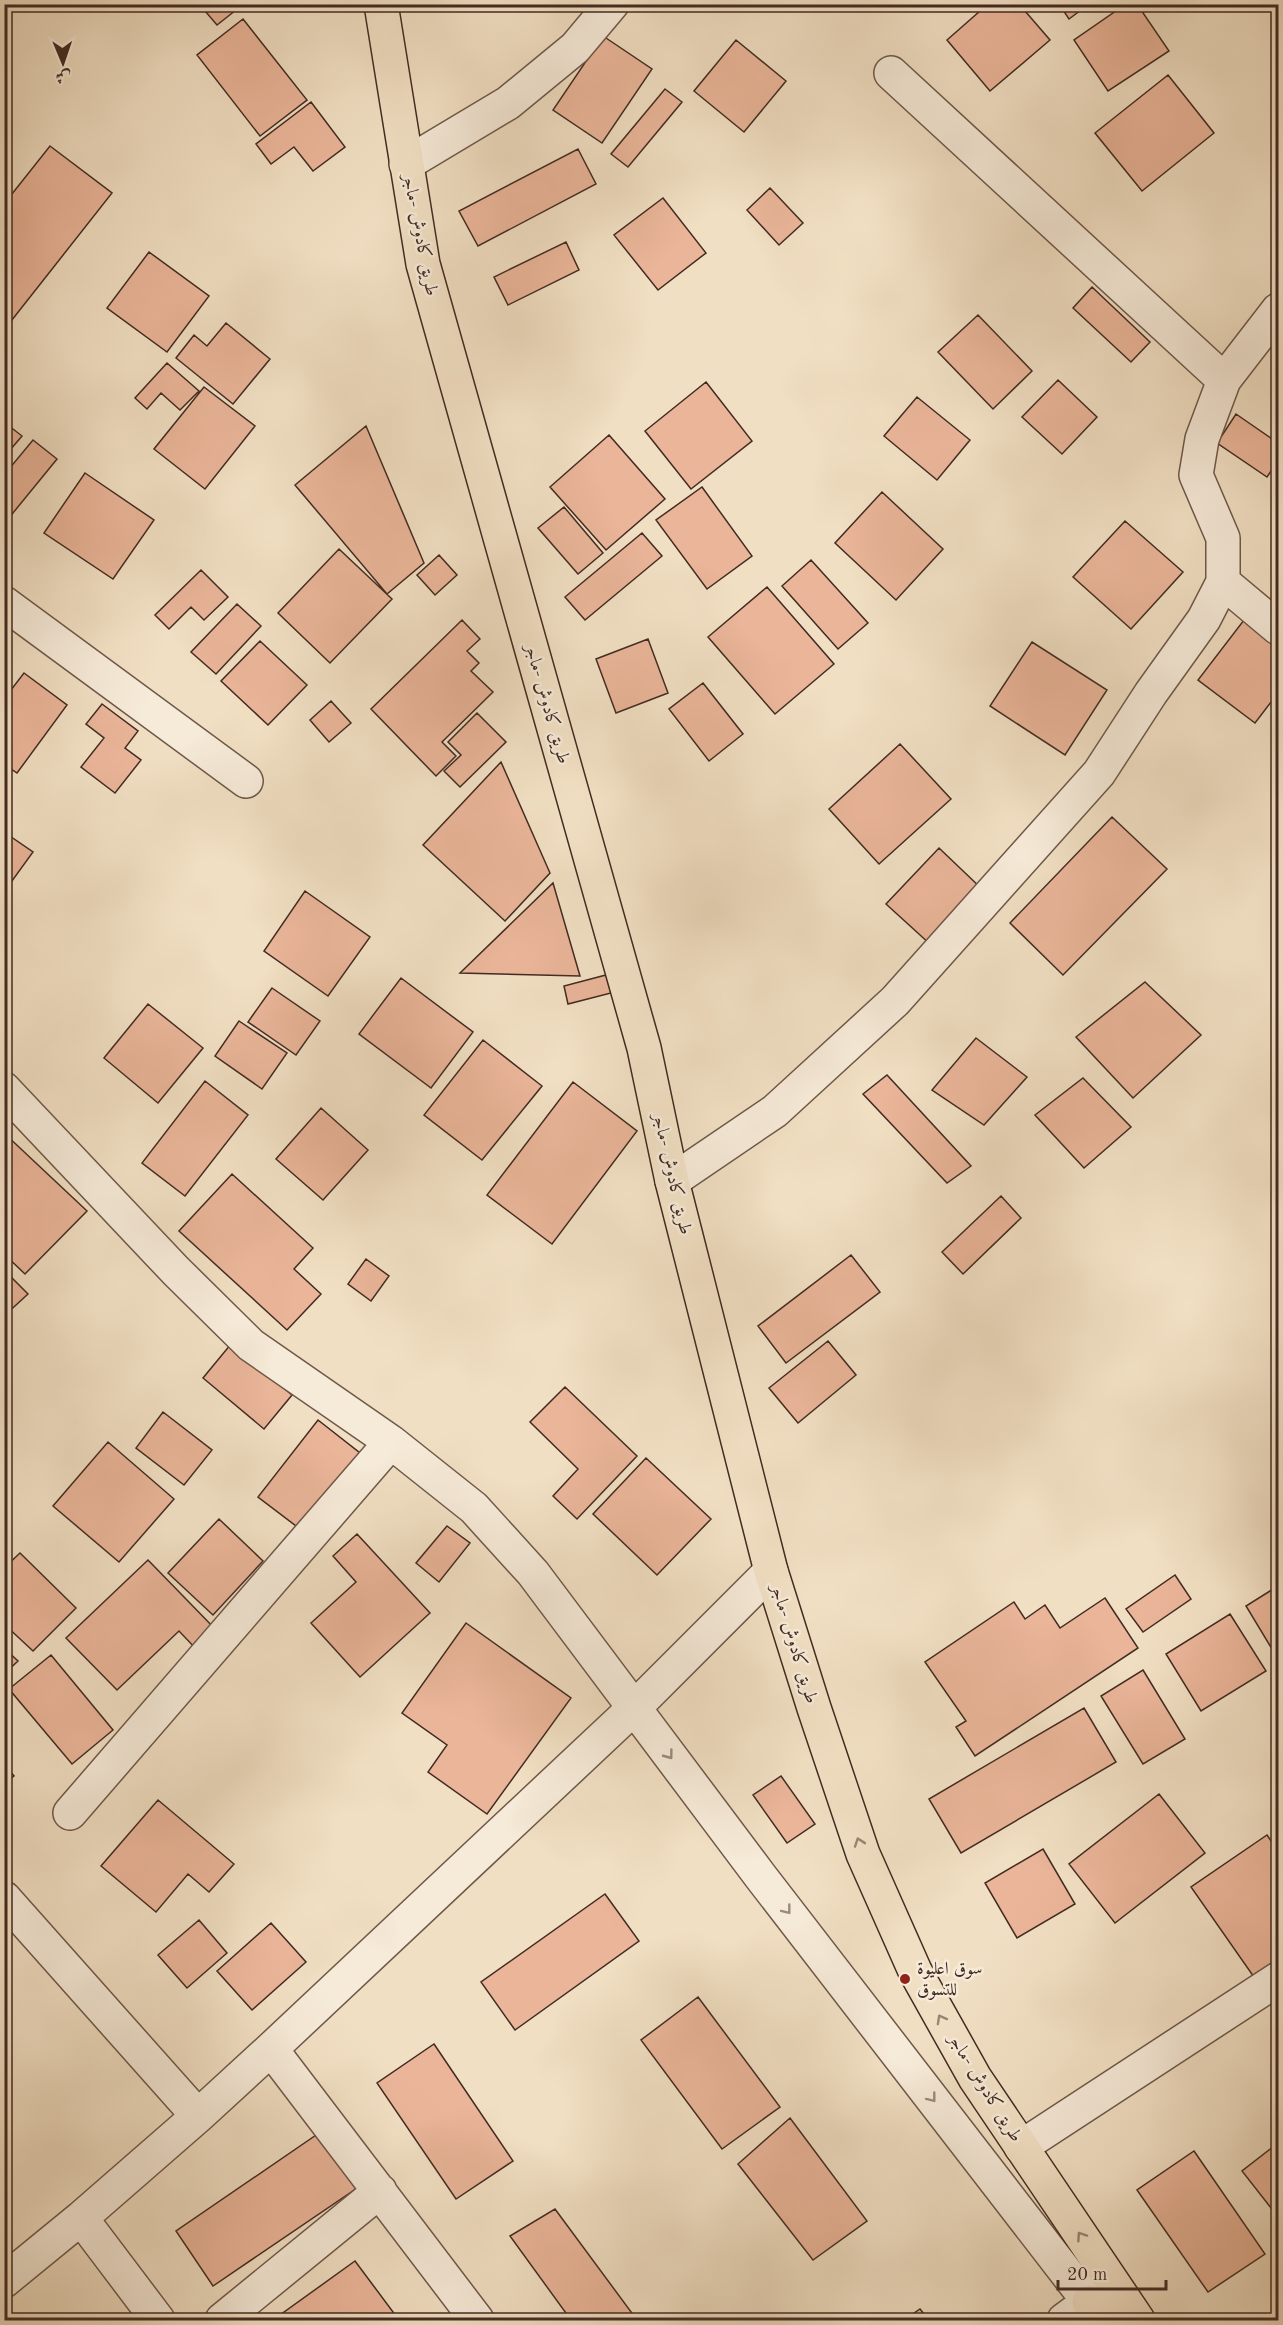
<svg xmlns="http://www.w3.org/2000/svg" width="1283" height="2325" viewBox="0 0 1283 2325" font-family="'Old Standard TT',Amiri,serif">
	<style>
		.building { fill: #eab599; stroke: #422b22; stroke-width: 1.5 }
		.lines { fill: none; stroke-linecap: round; stroke-linejoin: round }
		.minor-casing { stroke: #6e584a; stroke-width: 36 }
		.highway-casing { stroke: #422b22; stroke-width: 36 }
		.minor { stroke: #f6ead8; stroke-width: 33 }
		.highway { stroke: #f1dfc3; stroke-width: 33 }
		.oneway { stroke: #9c8a7d }
		.oneway2 { stroke: #9a8572 }
		.poi-dot { fill: #8f2418; stroke: #f6ead8; stroke-width: 2 }
		.labels { text-anchor: middle; dominant-baseline: central; stroke-width: 5; stroke-linejoin: round; paint-order: stroke }
		.street-label { font-size: 18px; fill: #422b22; stroke: #f6ead8 }
		.poi-label { font-size: 18px; fill: #422b22; stroke: #f6ead8; text-anchor: start }
	</style>
	<rect width="100%" height="100%" fill="#f1dfc3"/>
	<filter id="stains"><feTurbulence type="fractalNoise" baseFrequency=".00333" numOctaves="4"/><feColorMatrix values="0 0 0 0 .2 0 0 0 0 .09 0 0 0 0 .02 0 0 0 .5 -.17"/></filter>
	<radialGradient id="worn" r=".72"><stop offset=".6" stop-color="#630" stop-opacity="0"/><stop offset="1" stop-color="#630" stop-opacity=".3"/></radialGradient>
	<path class="building" d="M199,4H231L236,10L217,25Z
		M988,4H1019L1050,40L990,91L947,40Z
		M1059,4H1089L1069,19Z
		M1126,4H1137L1169,51L1108,91L1074,40Z
		M243,19L307,100L260,136L197,55Z
		M603,36L652,69L602,143L553,110Z
		M736,40L786,81L744,132L694,91Z
		M1168,75L1214,133L1142,191L1095,133Z
		M665,89L682,102L628,167L611,154Z
		M311,102L345,147L313,171L294,147L271,164L256,144Z
		M50,146L112,193L4,330V204Z
		M578,149L596,184L478,246L459,211Z
		M770,188L803,223L779,245L747,210Z
		M663,198L706,253L658,290L614,235Z
		M566,242L579,270L508,305L494,277Z
		M149,252L209,296L167,352L107,308Z
		M1092,287L1150,342L1131,362L1073,308Z
		M978,315L1032,371L993,409L938,352Z
		M226,323L270,359L233,404L176,358L194,335L207,346Z
		M167,363L199,391L180,410L161,393L147,409L135,398Z
		M1058,380L1097,417L1062,454L1022,417Z
		M706,382L752,441L691,489L645,431Z
		M204,387L255,426L205,489L154,449Z
		M917,397L970,440L937,480L884,436Z
		M1236,414L1278,443V461L1267,477L1217,443Z
		M4,422L22,436L4,457Z
		M366,426L424,563L387,594L295,485Z
		M609,435L665,499L606,550L550,487Z
		M33,440L57,459L4,524V475Z
		M85,473L154,520L113,579L44,533Z
		M702,487L752,556L707,589L656,520Z
		M882,492L943,549L896,600L835,543Z
		M564,507L603,553L578,574L538,528Z
		M1125,521L1183,572L1131,629L1073,577Z
		M642,533L662,556L585,620L565,597Z
		M339,549L392,599L330,663L278,613Z
		M439,555L457,575L435,595L417,575Z
		M811,560L868,623L838,649L782,586Z
		M201,570L228,597L204,620L191,607L169,629L155,615Z
		M767,587L834,664L775,714L708,637Z
		M237,604L261,626L216,674L191,652Z
		M462,620L480,639L467,651L479,663L471,671L493,692L442,742L456,756L436,776L371,709Z
		M1244,620L1278,646V693L1255,723L1198,680Z
		M648,639L668,693L616,713L596,659Z
		M260,641L307,685L268,725L221,681Z
		M1032,642L1107,690L1065,755L990,706Z
		M24,673L67,705L17,773L4,764V699Z
		M703,683L743,734L709,761L669,709Z
		M331,701L351,723L329,742L310,720Z
		M102,704L138,731L125,748L141,760L115,793L81,767L104,738L86,724Z
		M477,713L506,742L460,787L444,771L461,755L448,742Z
		M900,744L951,799L879,864L829,809Z
		M501,762L550,873L505,921L423,845Z
		M1112,817L1167,869L1063,975L1010,923Z
		M4,832L33,852L4,892Z
		M939,848L983,890L931,945L886,904Z
		M553,883L580,976L460,973Z
		M305,891L370,937L328,996L264,951Z
		M606,975L611,993L568,1004L564,986Z
		M401,978L473,1032L431,1088L359,1034Z
		M1145,982L1201,1035L1133,1098L1076,1037Z
		M272,988L320,1021L296,1055L248,1022Z
		M148,1004L203,1048L158,1103L104,1058Z
		M239,1021L287,1053L262,1089L215,1056Z
		M976,1038L1027,1077L984,1125L932,1090Z
		M483,1040L542,1086L482,1160L424,1115Z
		M887,1075L971,1166L947,1183L863,1094Z
		M1083,1078L1131,1127L1084,1168L1035,1115Z
		M205,1081L248,1115L185,1196L142,1163Z
		M573,1082L637,1131L552,1244L487,1195Z
		M321,1108L368,1150L323,1200L276,1159Z
		M4,1133L87,1211L25,1274L4,1254Z
		M232,1174L313,1248L294,1269L321,1294L287,1330L179,1231Z
		M1001,1196L1021,1218L963,1274L942,1252Z
		M851,1255L880,1292L786,1363L758,1326Z
		M366,1259L389,1276L371,1301L348,1284Z
		M4,1270L28,1294L4,1316Z
		M828,1341L856,1375L798,1423L769,1388Z
		M231,1344L292,1395L264,1429L203,1378Z
		M565,1387L637,1456L577,1519L553,1496L578,1469L530,1422Z
		M163,1412L212,1450L184,1485L136,1448Z
		M318,1420L360,1453L300,1529L258,1497Z
		M108,1442L174,1499L119,1562L53,1506Z
		M646,1458L711,1519L657,1575L593,1514Z
		M219,1519L263,1561L213,1615L168,1573Z
		M447,1526L470,1543L439,1582L416,1563Z
		M357,1534L430,1613L360,1677L311,1623L356,1582L333,1556Z
		M20,1553L76,1608L33,1651L4,1624V1568Z
		M148,1560L218,1632L198,1651L179,1631L117,1690L66,1638Z
		M1175,1575L1191,1599L1143,1632L1126,1609Z
		M1278,1586V1659L1246,1606Z
		M1105,1598L1138,1648L975,1756L956,1727L966,1721L925,1662L1014,1602L1025,1619L1045,1605L1060,1628Z
		M1230,1614L1266,1671L1201,1711L1166,1654Z
		M466,1623L571,1698L487,1814L428,1772L447,1745L402,1713Z
		M4,1648L18,1661L4,1674Z
		M51,1655L113,1730L72,1764L9,1689Z
		M1143,1670L1185,1739L1143,1764L1101,1696Z
		M1084,1708L1116,1762L961,1853L929,1799Z
		M4,1764L14,1776L4,1784Z
		M781,1776L815,1824L787,1843L753,1795Z
		M1159,1794L1205,1853L1115,1923L1069,1864Z
		M158,1800L234,1864L209,1892L188,1874L156,1912L101,1866Z
		M1267,1835L1278,1851V1964L1256,1980L1191,1887Z
		M1043,1849L1075,1904L1017,1938L985,1883Z
		M605,1894L639,1941L515,2030L481,1982Z
		M199,1920L227,1953L187,1988L158,1955Z
		M271,1923L306,1962L252,2010L217,1971Z
		M698,1997L780,2107L722,2149L641,2040Z
		M434,2044L513,2161L456,2199L377,2083Z
		M790,2118L867,2221L813,2260L738,2164Z
		M322,2131L360,2186L213,2286L176,2231Z
		M1278,2143V2217L1242,2171Z
		M1194,2151L1265,2254L1208,2292L1137,2190Z
		M555,2209L637,2320H571L510,2236Z
		M355,2261L399,2320H273Z
		M920,2309L929,2320H904Z"/>
	<g class="lines">
		<defs>
			<path id="minor" d="M891,73L1224,380
				M406,164L508,103L575,48L612,4
				M1223,582L1278,628
				M4,603L246,781
				M4,1089L176,1271L251,1345L391,1442L474,1508L533,1573L761,1877L1089,2302
				M672,1181L775,1111L895,1001L1099,773L1151,693L1204,619L1223,582V538L1196,475L1202,439L1224,380L1278,310
				M70,1813L391,1442
				M4,1898L198,2116
				M271,2049L477,2320
				M1021,2147L1278,1979
				M81,2218L158,2320
				M4,2281L81,2218L198,2116L271,2049L634,1708L771,1571
				M222,2320L380,2191
				M1064,2320L1106,2289"/>
			<path id="highway" d="M381,4L423,264L644,1048L672,1181L771,1571L814,1708L863,1854L915,1971L975,2078L1138,2320
				M1089,2302L1102,2320"/>
		</defs>
		<use href="#minor" class="minor-casing"/>
		<use href="#highway" class="highway-casing"/>
		<use href="#minor" class="minor"/>
		<use href="#highway" class="highway"/>
	</g>
	<defs><path id="oneway-chevron" d="M-2-3.5L2.5 0L-2 3.5" fill="none" stroke-width="1.6" stroke-linecap="round" stroke-linejoin="round" transform="scale(1.5)"/></defs>
	<g class="oneway">
		<use href="#oneway-chevron" transform="translate(669 1755) rotate(53)"/>
		<use href="#oneway-chevron" transform="translate(787 1910) rotate(52)"/>
		<use href="#oneway-chevron" transform="translate(932 2098) rotate(52)"/>
	</g>
	<g class="oneway2">
		<use href="#oneway-chevron" transform="translate(859 1842) rotate(-109)"/>
		<use href="#oneway-chevron" transform="translate(941 2019) rotate(-119)"/>
		<use href="#oneway-chevron" transform="translate(1081 2236) rotate(-124)"/>
	</g>
	<circle class="poi-dot" cx="905" cy="1979" r="6"/>
	<g class="labels">
		<g class="street-label">
			<text transform="translate(420 235) rotate(79)">طريق كادوش -ماجر</text>
			<text transform="translate(547 704) rotate(74)">طريق كادوش -ماجر</text>
			<text transform="translate(672 1174) rotate(77)">طريق كادوش -ماجر</text>
			<text transform="translate(794 1644) rotate(73)">طريق كادوش -ماجر</text>
			<text transform="translate(985 2088) rotate(58)">طريق كادوش -ماجر</text>
		</g>
		<g class="poi-label">
			<text x="917" y="1969">سوق اعليوة<tspan x="917" dy="21">للتسوق</tspan></text>
		</g>
	</g>
	<rect width="1283" height="2325" fill="none" stroke="#f1dfc3" stroke-width="24"/>
	<rect x="6" y="6" width="1271" height="2313" fill="none" stroke="#422b22" stroke-width="3"/>
	<rect x="12" y="12" width="1259" height="2301" fill="none" stroke="#422b22" stroke-width="1.5"/>
	<g transform="translate(63 63) rotate(178)" stroke="#f6ead8" stroke-width="4.5" paint-order="stroke">
	<path d="M0-4.5L10 22L0 15L-10 22Z" fill="#422b22"/>
	<text y="-9" font-size="16" font-weight="bold" text-anchor="middle" fill="#422b22">ش</text>
	</g>
	<path d="M1058 2280v9h108v-9" fill="none" stroke="#422b22" stroke-width="3"/>
	<text x="1067" y="2280" font-size="18" fill="#422b22" stroke="#f6ead8" stroke-width="4.5" paint-order="stroke">20 m</text>
	<rect width="100%" height="100%" filter="url(#stains)"/>
	<rect width="100%" height="100%" fill="url(#worn)"/>
</svg>
